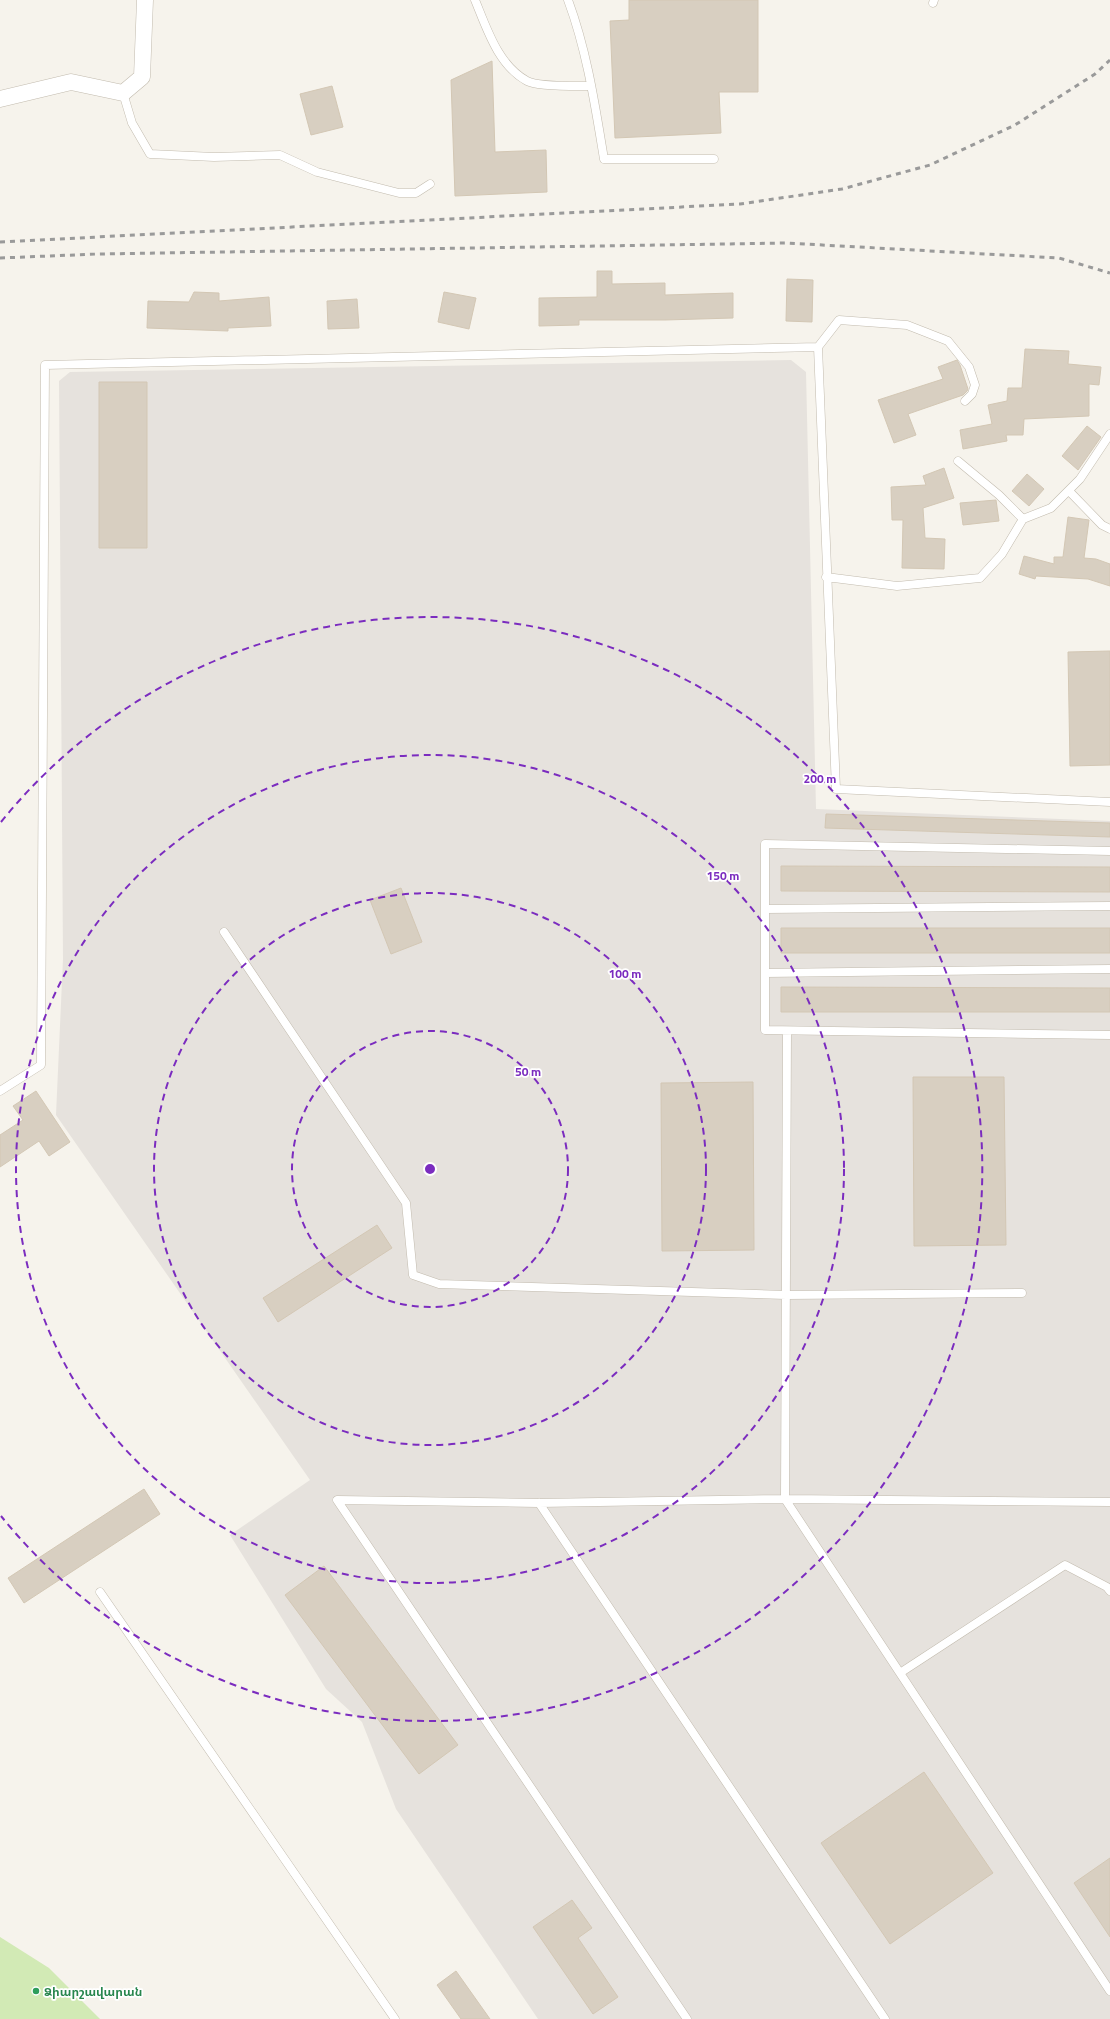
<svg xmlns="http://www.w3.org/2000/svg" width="1110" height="2019" viewBox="0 0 1110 2019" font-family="'Titillium Web','Noto Sans Armenian',sans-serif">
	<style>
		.industrial { fill: #e6e2dd }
		.green { fill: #d2eab5 }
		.building { fill: #d8cfc1; stroke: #d3c7b4 }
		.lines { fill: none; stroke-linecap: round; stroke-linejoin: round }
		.lane-casing { stroke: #c2bbae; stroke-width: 9 }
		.street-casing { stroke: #c2bbae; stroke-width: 17 }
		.lane { stroke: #fff; stroke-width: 8 }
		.street { stroke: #fff; stroke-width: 16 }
		.rail { stroke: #9a9a9a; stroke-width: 3; stroke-dasharray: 5 5; stroke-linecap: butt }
		.ring { fill: none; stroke: #7b2cbf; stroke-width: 2; stroke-dasharray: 7 5 }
		.leisure-dot { fill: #2e9e5b; stroke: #fff; stroke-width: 1.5 }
		.labels { text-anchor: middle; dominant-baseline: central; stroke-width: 3.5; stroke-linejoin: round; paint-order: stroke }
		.leisure-label { font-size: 12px; font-weight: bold; fill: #27864d; stroke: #fff; text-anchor: start }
		.centre { fill: #7b2cbf; stroke: #fff; stroke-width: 2 }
		.ring-label { font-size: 12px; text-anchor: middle; font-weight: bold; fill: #7b2cbf; stroke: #fff; stroke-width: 3.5; stroke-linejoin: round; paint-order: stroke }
	</style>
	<rect width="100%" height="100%" fill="#f6f3ec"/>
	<path class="industrial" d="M791,360L806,372L816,809L1110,821V2019H538L396,1809L362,1722L326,1689L230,1535L310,1480L56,1115L63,959L59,381L70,372Z"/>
	<path class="green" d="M0,1937L49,1968L100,2019H0Z"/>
	<path class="building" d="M629,0H758V92H719L721,133L615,138L610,21L629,20Z
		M492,61L495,152L546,150L547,192L455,196L451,80Z
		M332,86L343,127L311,135L300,94Z
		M597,271H612V284L665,283V295L733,293V318L665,320H579V325L539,326V298L597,297Z
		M787,279L813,280L812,322L786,321Z
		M194,292L219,293V301L269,297L271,326L228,328V331L147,328L148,301L189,302Z
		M444,292L476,298L469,329L438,322Z
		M357,299L359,328L328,329L327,301Z
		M1025,349L1069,351L1068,364L1101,367L1099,385L1089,384V416L1024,419L1023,435H1006L1007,441L963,449L960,430L992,424L988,405L1007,401L1008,388H1022Z
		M957,360L960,365L968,389L967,391L963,395L908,414L916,435L894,443L878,400L943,379L938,367Z
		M99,382H147V548H99Z
		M1087,426L1101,437L1078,470L1062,456Z
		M944,468L954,498L923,508L925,538L945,539L944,569L902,568L903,520H892L891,487L926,485L923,476Z
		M1027,474L1044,489L1029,506L1012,491Z
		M996,500L999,521L963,525L960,503Z
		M1068,517L1089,520L1084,558L1096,559L1110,564V586L1088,579L1036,576L1035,579L1019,574L1024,556L1054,564V557H1063Z
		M1110,651V765L1070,766L1068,652Z
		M826,814L1110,823V837L825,828Z
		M781,866L1110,867V892L781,891Z
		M401,888L422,942L391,954L370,900Z
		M781,928H1110V953H781Z
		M781,987L1110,988V1012H781Z
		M913,1077H1004L1006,1245L914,1246Z
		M753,1082L754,1250L662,1251L661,1083Z
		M36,1091L70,1142L49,1156L39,1141L0,1167V1135L23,1120L13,1106Z
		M377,1225L392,1248L278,1322L263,1298Z
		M144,1489L160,1514L24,1603L8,1578Z
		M324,1566L458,1745L419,1774L285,1595Z
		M924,1772L993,1873L890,1944L821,1843Z
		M1110,1858V1937L1074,1883Z
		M572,1900L592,1928L578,1938L618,1997L593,2014L533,1927Z
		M456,1971L490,2019H461L437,1985Z"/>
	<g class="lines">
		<defs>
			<path id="lane" d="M475,0C487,29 498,65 527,81C538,87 577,86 591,86
				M568,0C587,51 595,105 604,159H714
				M933,3L934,0
				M123,93L132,123L150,154L214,157L280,155L317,172L399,193H416L430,184
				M965,401L972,394L975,385L969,367L948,341L907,325L839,320L818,347L836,789L1110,802
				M958,461L999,495L1023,519
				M1069,491L1102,525L1110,529
				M826,577L897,586L980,578L1002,554L1023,519L1051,508L1080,479L1110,434
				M1110,851L765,844V1030L1110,1035
				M765,909L1110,906
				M224,932L406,1203L413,1275L439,1284L786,1295L1022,1293
				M765,973L1110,969
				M787,1031L785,1499L1110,1991
				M0,1091L41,1065L45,365L818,347
				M539,1503L885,2019
				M100,1592L395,2019
				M900,1673L1065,1565L1107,1587L1110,1591
				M687,2019L337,1500L539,1503L785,1499L1110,1502"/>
			<path id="street" d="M0,99L71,82L123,93L142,77L145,0"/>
		</defs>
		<use href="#lane" class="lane-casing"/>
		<use href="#street" class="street-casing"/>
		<use href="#lane" class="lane"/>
		<use href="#street" class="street"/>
		<path class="rail" d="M0,242L740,204L842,189L930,165L1015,125L1095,74L1110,60
			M0,258L98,254L786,243L1059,258L1110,273"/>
	</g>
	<g class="ring">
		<circle cx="430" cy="1169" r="138"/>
		<circle cx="430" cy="1169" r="276"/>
		<circle cx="430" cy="1169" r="414"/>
		<path d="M1 822A552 552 0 1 1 1 1516"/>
	</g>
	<circle class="leisure-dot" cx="36" cy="1991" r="4"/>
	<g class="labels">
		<g class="leisure-label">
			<text x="44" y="1991">Ձիարշավարան</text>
		</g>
	</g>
	<circle cx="430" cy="1169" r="6" class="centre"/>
	<g class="ring-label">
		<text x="820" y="783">200 m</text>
		<text x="723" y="880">150 m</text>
		<text x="625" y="978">100 m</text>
		<text x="528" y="1076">50 m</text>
	</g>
</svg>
